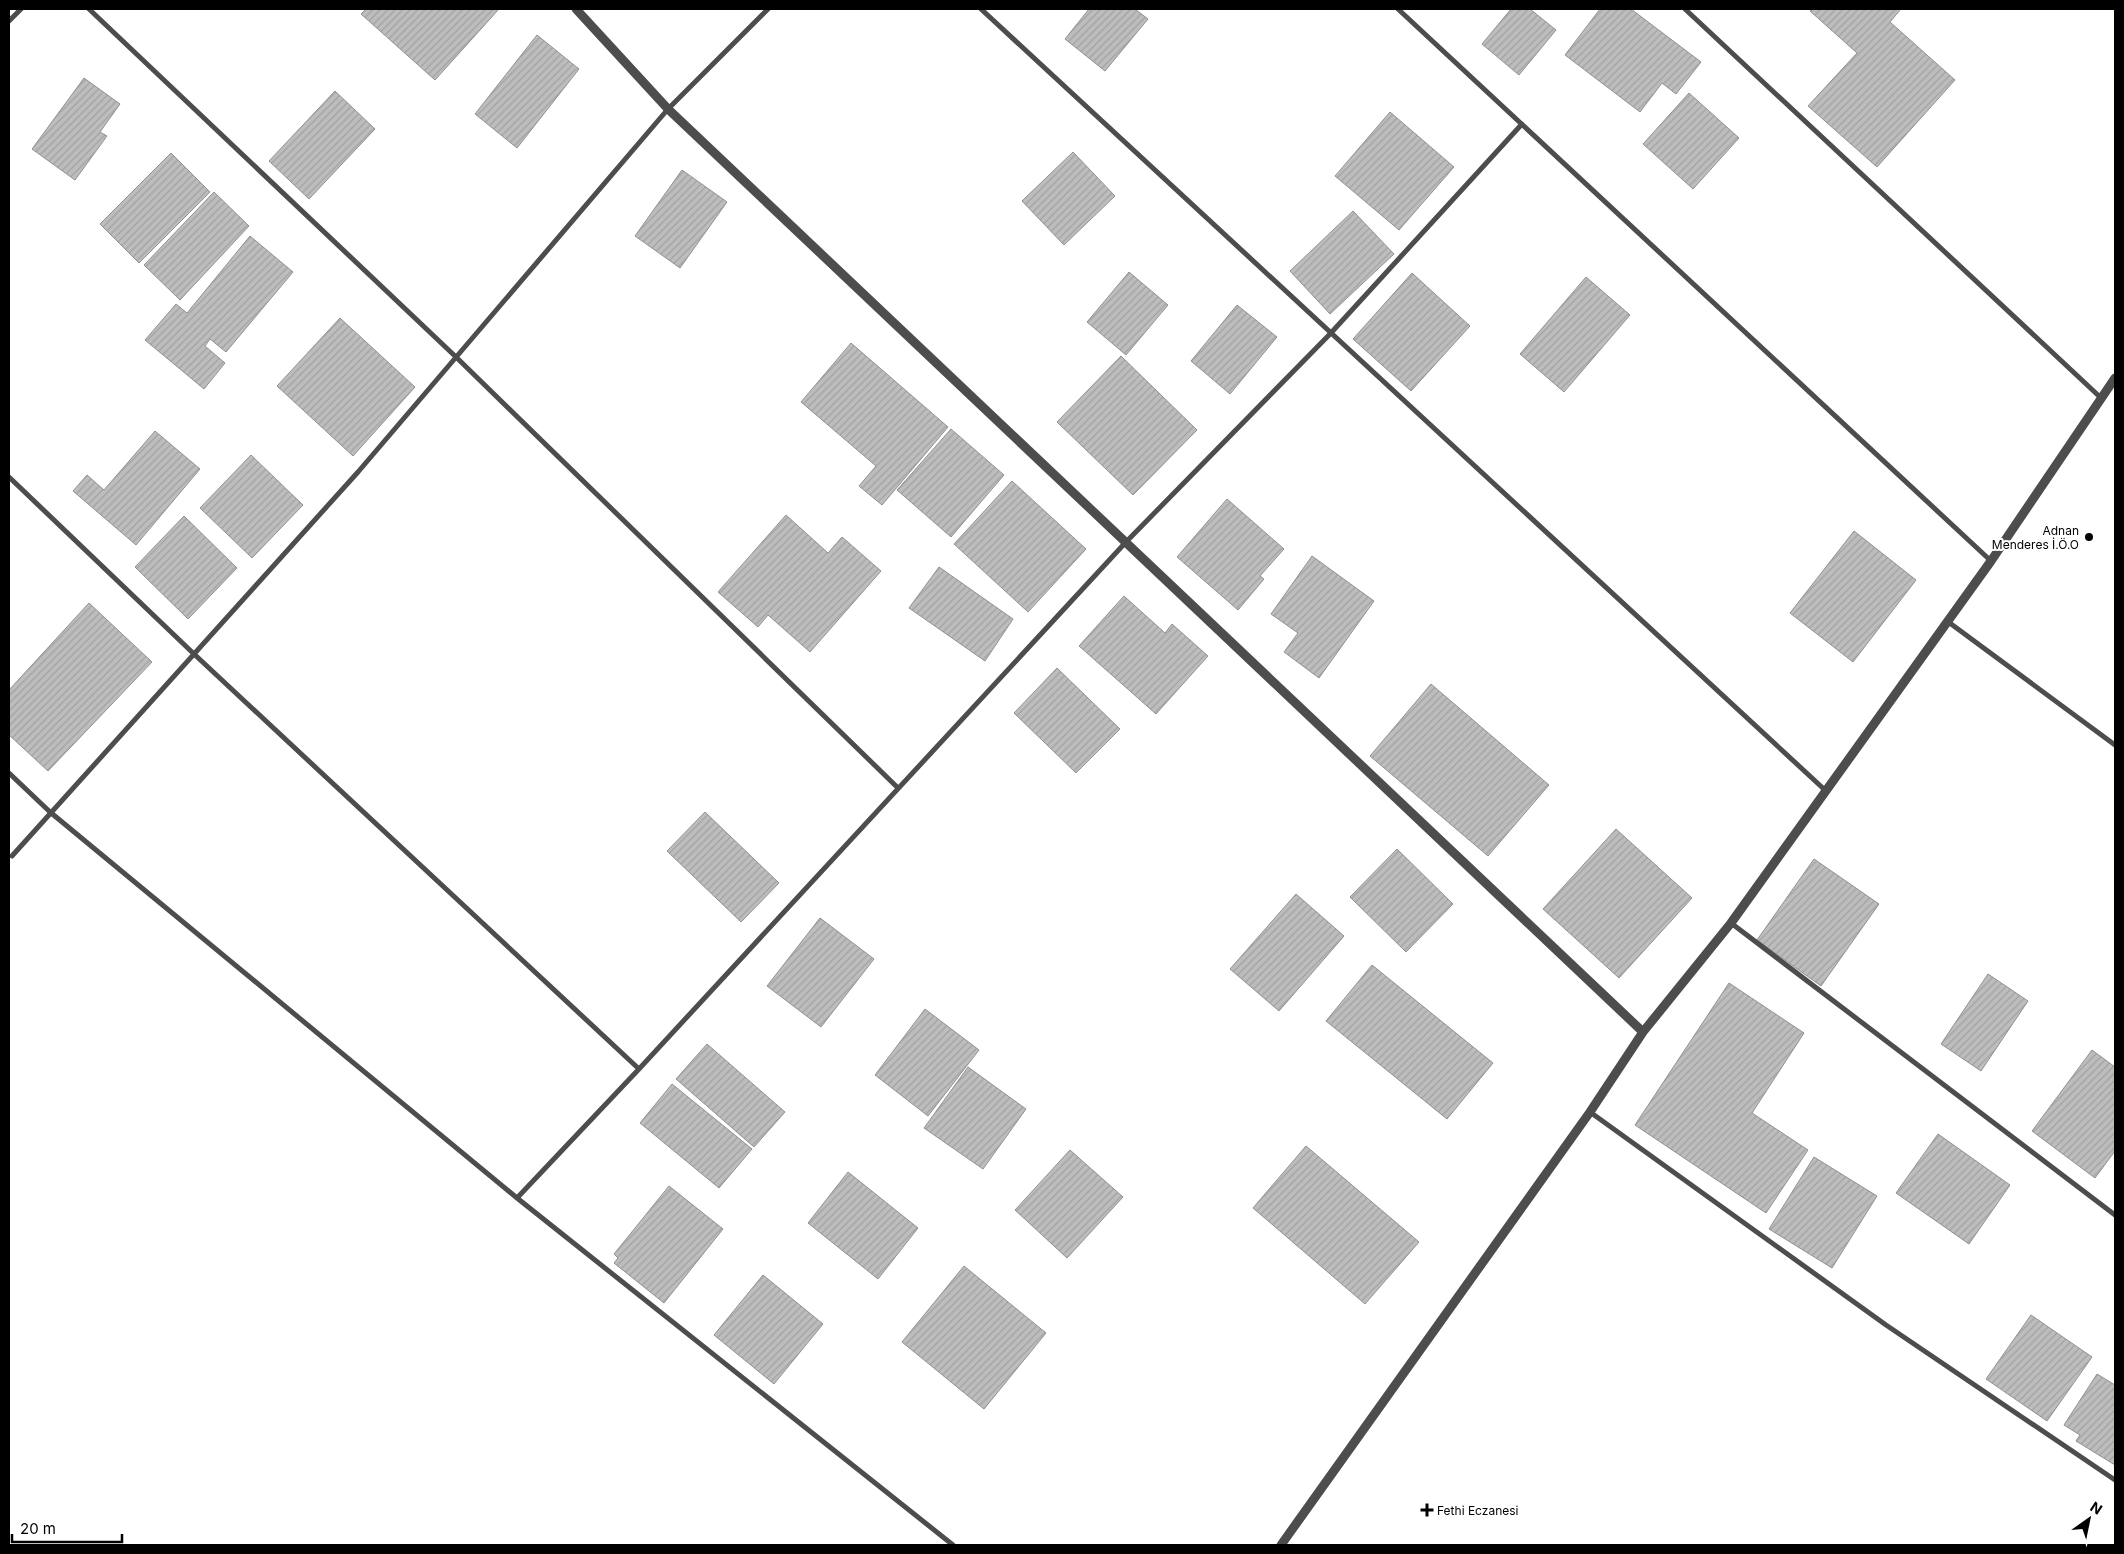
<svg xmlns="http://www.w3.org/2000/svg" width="2124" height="1554" viewBox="0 0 2124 1554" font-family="Inter,sans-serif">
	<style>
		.building { fill: url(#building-hatch); stroke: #919191 }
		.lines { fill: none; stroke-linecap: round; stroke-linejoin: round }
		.minor { stroke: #4d4d4d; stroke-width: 5 }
		.tertiary { stroke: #4d4d4d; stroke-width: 9 }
		.poi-dot { fill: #000; stroke: #fff; stroke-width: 2 }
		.labels { text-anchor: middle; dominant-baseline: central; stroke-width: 4; stroke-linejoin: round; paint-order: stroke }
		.poi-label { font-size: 12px; fill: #000; stroke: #fff; text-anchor: end }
	</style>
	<defs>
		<pattern id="building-hatch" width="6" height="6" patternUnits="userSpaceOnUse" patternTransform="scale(1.25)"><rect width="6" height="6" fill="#bdbdbd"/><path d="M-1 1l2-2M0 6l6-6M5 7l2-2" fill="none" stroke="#a1a1a1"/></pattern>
	</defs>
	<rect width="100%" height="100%" fill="#fff"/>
	<path class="building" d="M366,9H499L435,80L361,14Z
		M1089,9H1135L1148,19L1105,71L1065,39Z
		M1511,9H1530L1556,30L1519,75L1482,44Z
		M1600,9H1631L1701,62L1676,94L1662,83L1640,112L1565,55Z
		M1813,9H1901L1890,22L1955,80L1877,167L1808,106L1857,53L1810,11Z
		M537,35L579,69L517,148L475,114Z
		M84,78L120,104L100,132L107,136L75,180L32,149Z
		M335,91L375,129L309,199L269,161Z
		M1689,93L1739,138L1693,189L1643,144Z
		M1390,112L1454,167L1399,230L1335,176Z
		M1073,152L1115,196L1064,245L1022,201Z
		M171,153L210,192L139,263L100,224Z
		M682,170L727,202L680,268L635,236Z
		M214,192L249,226L180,300L144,265Z
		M1353,211L1394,254L1330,314L1290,271Z
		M250,236L293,272L226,352L210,339L205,346L225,363L204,389L145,340L176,304L187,313Z
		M1129,272L1168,305L1126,355L1087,322Z
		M1412,273L1470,326L1411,391L1353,339Z
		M1586,277L1630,315L1564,392L1520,354Z
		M1237,305L1277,337L1230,394L1191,361Z
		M340,318L415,387L353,456L277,386Z
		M851,343L948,427L882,505L859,486L876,466L801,402Z
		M1121,356L1197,430L1133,495L1057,422Z
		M951,429L1004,475L951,537L897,490Z
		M155,431L200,469L136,545L73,491L87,475L104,490Z
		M251,455L303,505L252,558L200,508Z
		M1012,481L1086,549L1028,612L954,544Z
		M1227,499L1284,549L1260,576L1264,579L1238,610L1177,557Z
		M786,515L828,553L842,537L881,571L810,652L768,615L758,627L718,592Z
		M184,516L237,568L188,619L135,567Z
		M1854,531L1916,580L1853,662L1790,613Z
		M1312,556L1374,601L1319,678L1284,652L1298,633L1271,614Z
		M939,567L1013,619L985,661L909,608Z
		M1124,596L1165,633L1172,624L1208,656L1156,714L1079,646Z
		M89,603L152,662L48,771L9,735V690Z
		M1057,668L1120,729L1076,773L1014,713Z
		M1431,684L1549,785L1488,856L1370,756Z
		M705,812L779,883L741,922L667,851Z
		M1616,829L1692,898L1619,978L1543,909Z
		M1397,849L1453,904L1406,952L1350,897Z
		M1814,859L1879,904L1821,986L1757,940Z
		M1296,894L1344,936L1279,1011L1230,969Z
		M820,918L874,959L821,1027L767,986Z
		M1372,965L1493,1063L1447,1119L1326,1021Z
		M1988,974L2028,1001L1981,1071L1941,1044Z
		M1729,983L1804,1033L1752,1113L1808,1150L1766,1213L1635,1125Z
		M925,1009L979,1050L928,1116L875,1075Z
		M707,1044L785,1112L754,1147L676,1079Z
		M2092,1050L2115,1067V1151L2095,1178L2032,1131Z
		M968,1067L1026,1109L983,1169L924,1128Z
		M672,1084L752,1149L719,1188L640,1123Z
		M1938,1134L2010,1185L1969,1244L1896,1193Z
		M1306,1146L1419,1242L1365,1304L1253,1208Z
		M1070,1150L1123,1197L1067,1258L1015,1210Z
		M1814,1157L1877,1196L1832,1268L1769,1229Z
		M848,1172L918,1228L878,1279L808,1223Z
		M669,1186L723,1229L664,1303L614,1263L618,1258L614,1254Z
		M964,1266L1046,1333L984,1409L902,1342Z
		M763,1275L823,1324L774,1384L714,1335Z
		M2031,1315L2092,1357L2047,1421L1986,1379Z
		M2097,1374L2115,1385V1465L2076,1441L2080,1435L2064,1425Z"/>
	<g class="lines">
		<path class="minor" d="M89,9L456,357L898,788
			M981,9L1826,791
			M1398,9L1991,561
			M1685,9L2100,397
			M9,21L21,9
			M9,477L194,654L639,1069
			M1947,621L2115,745
			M9,773L50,812L517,1198L953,1545
			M12,856L358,472L668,109L768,9
			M1731,923L2115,1215
			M1590,1112L1886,1325L2115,1480
			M517,1198L639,1069L1126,542L1330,334L1522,124"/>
		<path class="tertiary" d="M576,9L668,109L1643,1032
			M1281,1545L1590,1112L1643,1032L1731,923L1991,561L2115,378"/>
	</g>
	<g class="poi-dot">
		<circle cx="2089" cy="537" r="5"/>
		<path d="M1424.5 1502.5h5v5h5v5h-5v5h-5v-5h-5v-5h5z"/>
	</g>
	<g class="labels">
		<g class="poi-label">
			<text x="2079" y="530">Adnan<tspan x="2079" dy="14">Menderes İ.Ö.O</tspan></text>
			<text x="1437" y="1510" text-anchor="start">Fethi Eczanesi</text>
		</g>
	</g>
	<rect width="2124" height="1554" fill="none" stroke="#000000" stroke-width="20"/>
	<g transform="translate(2089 1519) rotate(33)" stroke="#ffffff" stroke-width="4" paint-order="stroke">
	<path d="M0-4L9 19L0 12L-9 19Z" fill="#000000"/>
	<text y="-8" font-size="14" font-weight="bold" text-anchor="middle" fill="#000000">N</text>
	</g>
	<path d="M12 1534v8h110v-8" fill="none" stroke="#000000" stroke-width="2.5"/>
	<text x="20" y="1534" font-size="15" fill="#000000" stroke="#ffffff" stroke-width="4" paint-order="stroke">20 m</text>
</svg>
